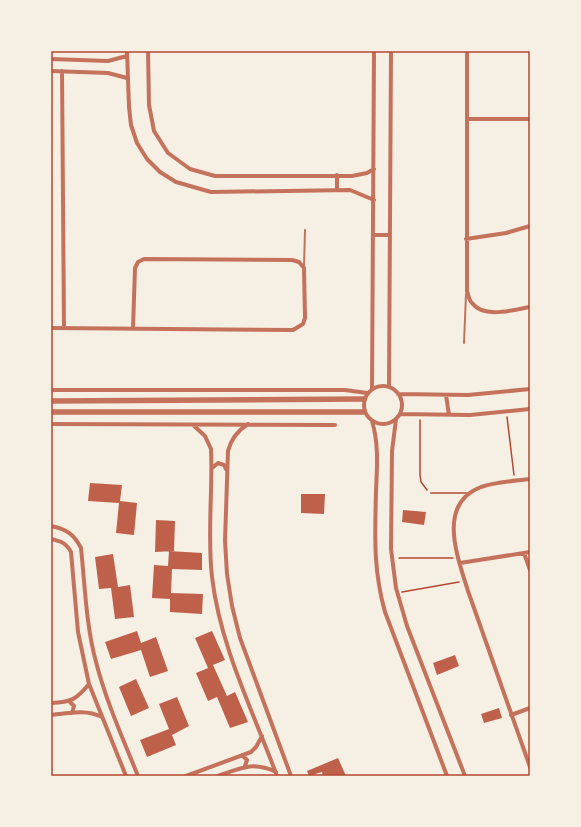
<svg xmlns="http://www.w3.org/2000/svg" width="581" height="827" viewBox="0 0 581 827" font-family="Quicksand,sans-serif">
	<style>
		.building { fill: #bf614a }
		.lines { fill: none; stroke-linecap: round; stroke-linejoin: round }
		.path { stroke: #b5482f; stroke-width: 1.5 }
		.service { stroke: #c5725c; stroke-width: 2 }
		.minor { stroke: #c5725c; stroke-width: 4 }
		.tertiary { stroke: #c5725c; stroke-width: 5.5 }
		.neatline { fill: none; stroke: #b5482f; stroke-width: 1.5 }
	</style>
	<rect width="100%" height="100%" fill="#f6efe4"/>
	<path class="building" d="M90,483L122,485L120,501L137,503L134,535L116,533L119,503L88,501Z
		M301,494H325L324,514L301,513Z
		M403,510L426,512L424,525L402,522Z
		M156,520L175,521L174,551L155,552Z
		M169,551L202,553V570L172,569L171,593L203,594L202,614L170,612V599L152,598L154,565L168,566Z
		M113,554L118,587L130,585L134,617L115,619L111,588L99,589L95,557Z
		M137,631L141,643L156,637L168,671L150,677L141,650L111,659L105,642Z
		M212,631L225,660L213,665L227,696L235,692L248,722L230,728L217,697L208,701L196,673L208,668L195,638Z
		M455,655L459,666L437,675L433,663Z
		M136,679L149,708L131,716L119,687Z
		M177,697L189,726L172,735L176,745L147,757L140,740L169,729L159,704Z
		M499,708L502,718L484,723L481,714Z
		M338,758L346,776H323L322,772L309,776L307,771Z"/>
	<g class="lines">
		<path class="path" d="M507,417L514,475
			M420,420V475L421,482L427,490
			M399,558H453
			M402,592L459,582"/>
		<path class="service" d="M304,266L305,230
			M464,343L466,294
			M431,493H469"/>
		<path class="minor" d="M127,51L129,107L131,125L137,143L147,159L160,172L176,182L211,192L350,190L374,200
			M148,51L149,105L154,131L168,153L190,169L215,176H352L367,173L374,169
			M467,51V291C468,294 469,300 472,303C484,319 513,310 530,307
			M51,59L108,61L127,56
			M51,71L108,73L127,78
			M62,71L64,328
			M467,119H530
			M337,175V190
			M374,235H390
			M466,239L506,233L530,226
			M51,328L293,330L303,324L305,318L304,268L299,262L292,260L144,259L138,262L135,268L133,328
			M364 405a19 19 0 1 1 38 0a19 19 0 1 1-38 0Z
			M389,387L391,51
			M372,389L374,51
			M51,390H345L367,393
			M398,394L468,395L530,389
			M446,395L449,415
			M400,414L470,415L530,409
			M396,419L392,451L391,549L396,588L407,626L465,776
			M372,421C379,444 377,468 376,491C375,535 373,569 385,612L447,776
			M51,424L335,425
			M248,424C237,431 231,439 228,451L225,541L227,574L232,606L240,638L291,776
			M193,425L205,436L211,449C213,491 207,534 212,577C220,646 253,711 277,776
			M212,468L218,463L224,465L226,469
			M530,479C515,481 496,482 481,487C436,504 458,558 468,591L530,767
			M51,526C66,529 74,534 81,548C85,586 86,625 96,662C106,701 123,739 138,776
			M51,539C61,541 66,543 71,552L78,632L89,684L126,776
			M524,553L530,570
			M460,563L530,552
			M70,702L74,706L72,713
			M51,703C71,702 76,700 89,684
			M51,715C69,713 86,709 102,717
			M511,715L530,708
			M242,755L247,760L245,766
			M186,776L251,752L256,747L262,736
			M218,776C241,768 253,761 276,772"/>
		<path class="tertiary" d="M51,401L364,399
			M51,412H364"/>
	</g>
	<rect width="581" height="827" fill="none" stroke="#f6efe4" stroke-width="104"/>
	<rect x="52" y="52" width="477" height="723" class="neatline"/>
</svg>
